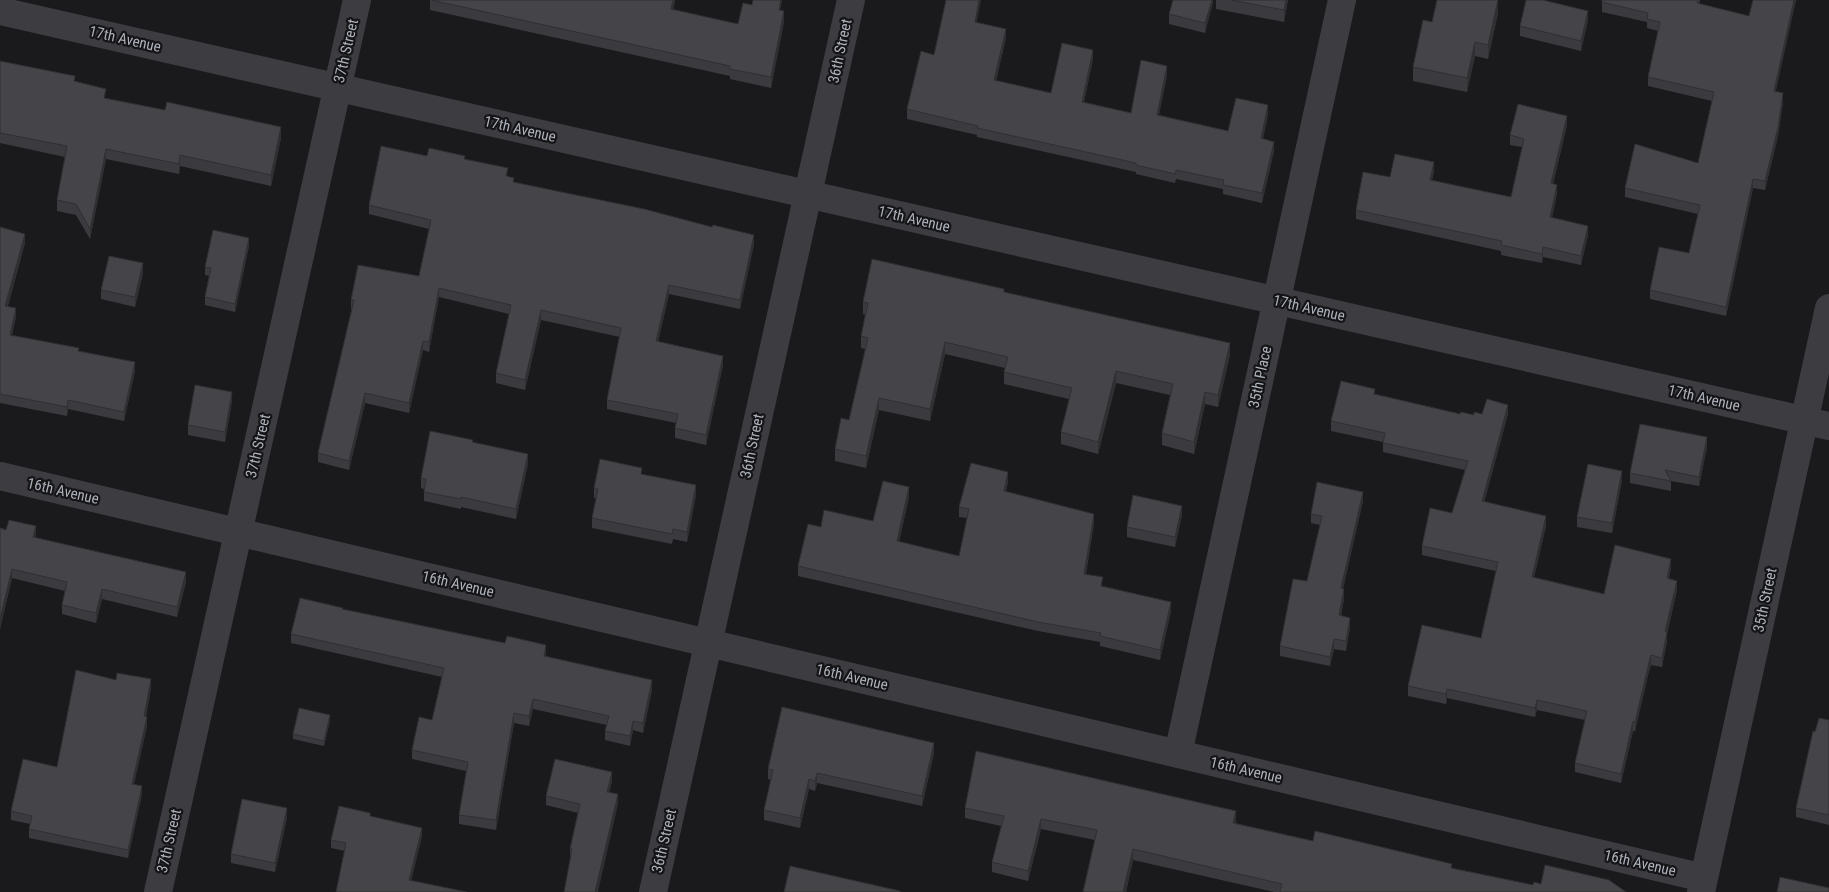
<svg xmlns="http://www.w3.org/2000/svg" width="1829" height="892" viewBox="0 0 1829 892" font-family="'Roboto Condensed',sans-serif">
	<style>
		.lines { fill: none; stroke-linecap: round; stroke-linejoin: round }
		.minor { stroke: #3c3c41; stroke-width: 28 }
		.wall { fill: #3b3b3f }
		.shaded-wall { fill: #303033 }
		.building { fill: #454549; stroke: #303033 }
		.labels { text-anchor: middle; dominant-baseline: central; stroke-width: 4.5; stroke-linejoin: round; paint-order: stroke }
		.street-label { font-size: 15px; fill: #aeb2bb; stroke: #151518 }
	</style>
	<rect width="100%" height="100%" fill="#1a1a1d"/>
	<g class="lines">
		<path class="minor" d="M0,11L1829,426
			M0,476L1704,878
			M1178,754L1342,0
			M158,892L357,0
			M653,892L851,0
			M1701,892L1829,308"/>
	</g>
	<path class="wall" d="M430,0H675L673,10L738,24L752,5L780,11L784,22L771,88L730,79V76L430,10Z
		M1213,0L1205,33L1169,24V14Z
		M1216,0H1288L1284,22L1216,9Z
		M1602,0H1700L1699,4L1749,16L1753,0H1796L1775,91L1783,102L1778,136L1765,190L1753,188L1726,316L1650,299V290L1689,253L1698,214L1625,197V188L1698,163L1712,101L1648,86V77L1658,31L1647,28V22L1602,12Z
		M1498,13L1488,59L1475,56L1467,92L1413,81V67L1432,22Z
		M1588,20L1581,51L1520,36V26Z
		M1006,38L996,81L1051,93L1093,59L1084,102L1131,113L1167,75L1159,115L1228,131L1268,114L1263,139L1274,151L1262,203L1223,194V189L1176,179L1175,183L1136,174V172L977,137V135L907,119V109L934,55Z
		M0,61L75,82L106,99L281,138L271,186L180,166L179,174L106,159L90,239L76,215L57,211V200L65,157L0,143Z
		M1567,125L1553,184L1557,194L1552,217L1588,235L1581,265L1543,257L1542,263L1501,255V251L1356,219V210L1390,177L1434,171L1432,180L1511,197L1522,147L1510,145V135Z
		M427,156L465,159L508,176L514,182L754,244L740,309L669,294L658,342L723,365L706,445L675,438V428L676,423L607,409V400L620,337L541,320L525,390L496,383V373L509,314L439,297L429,352L423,350L409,413L365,403L349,470L318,462V453L352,309H351V300L419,276L429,229L369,214V205Z
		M0,227L25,243L8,306L16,317L12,335L79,351L135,371L124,421L68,409L67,416L0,403Z
		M249,246L235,312L205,305V297L209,276L205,275V267Z
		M143,273L135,307L101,299V290Z
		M1004,292L1230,355L1218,407L1205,404L1194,454L1162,445V433L1170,395L1116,383L1098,454L1061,444V432L1069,399L1004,384V372L1005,368L945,354L930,421L879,410L866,468L835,461V449L849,420L865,349L861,348V336L865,315L863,314V302Z
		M1375,394L1460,414L1474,415L1482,414H1508L1484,502L1546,526L1534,577L1604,594L1671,568L1669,579L1677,590L1667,634V641L1662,667L1651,665L1649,671L1635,731H1633L1621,783L1575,772V763L1585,720L1537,710L1535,717L1447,698L1446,704L1408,696V686L1481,638L1496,571L1422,555V546L1452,513L1465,470L1383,452V442L1331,431V421Z
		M232,401L225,442L188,435V425Z
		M473,442L528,464L516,519L461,507V509L424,501V489L421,488V478Z
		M1707,447L1699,486L1671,481V491L1630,483V473Z
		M642,474L696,495L687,542L673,539L672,544L592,528V518L596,498H594V488Z
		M1622,480L1612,533L1577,527V517Z
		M1008,482L1006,491L1094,523L1086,574L1103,586L1171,611L1160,660L1100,646V642L1038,631L798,576V566L821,527L873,521L909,497L899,542L959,556L967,518L959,517V507Z
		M1363,501L1343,588L1344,599L1341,616L1350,628L1346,651L1334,649L1330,666L1280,656V646L1307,581L1320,525L1311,523V514Z
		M1182,515L1175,547L1127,537V527Z
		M0,528L36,536L35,537L186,582L177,617L102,599L96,623L62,614V605L65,591L12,578L0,629Z
		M343,609L546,656L652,690L643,733L633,730L630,746L605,740V731L607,725L533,709L529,726L514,723L496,830L459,824V815L466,771L412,759V750L432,720L442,677L291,643V634Z
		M116,680L151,688L146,717L147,726L134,784L142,794L128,858L29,838V829L30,824L11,820V811L57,767Z
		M330,720L324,746L293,739V734Z
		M1829,720V825L1796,817V808L1815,732Z
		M934,753L922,806L817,783L815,791L809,789L800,828L764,820V810L771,780L768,779V769Z
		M612,781L609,792L618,804L570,858V849L578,813L546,805V796Z
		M965,808L1236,822L1235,823L1313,841L1452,868L1533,885L1541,884L1626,892H1274L1133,860L1126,892H1083L1095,840L1041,829L1028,881L992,872V862L1001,826L965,818Z
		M370,816L422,836L411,881L336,892L345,851L331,848V840Z
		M287,818L275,872L231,863V854Z"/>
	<path class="shaded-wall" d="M673,0H675L671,20V9Z
		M781,0H782L779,20V10Z
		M979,0H981L975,31V22Z
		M1212,0H1213V3L1205,33V23Z
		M1286,0H1288L1284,22V10Z
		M1498,0V13L1488,59V45Z
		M1794,0H1796L1774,100V91Z
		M784,11V22L771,88V77Z
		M1588,11V20L1581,51V41Z
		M1006,29V38L994,89V80Z
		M1475,42V56L1467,92V78Z
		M1093,50V59L1082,111V102Z
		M1167,66V75L1157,124V115Z
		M1783,93V102L1778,136L1765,190V181Z
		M1268,105V114L1261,148V138Z
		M1567,116V125L1551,193V183Z
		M281,127V138L271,186V175Z
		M1274,142V151L1262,203V193Z
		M106,149V159L90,239V229Z
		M180,155V166L179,174V164Z
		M1434,162V171L1430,189V180Z
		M1753,179V188L1726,316V307Z
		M1557,185V194L1550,226V217Z
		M1588,226V235L1581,265V256Z
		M25,234V243L5,315V306Z
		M754,235V244L740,309V300Z
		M249,238V246L235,312V304Z
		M1543,247V257L1542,263V254Z
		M143,263V273L135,307V297Z
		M669,285V294L656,351V341Z
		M439,288V297L429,352V342Z
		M16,308V317L10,344V335Z
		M541,310V320L525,390V380Z
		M423,341V350L409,413V403Z
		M945,342V354L930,421V409Z
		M1230,343V355L1218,407V395Z
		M723,356V365L706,445V435Z
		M135,362V371L124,421V412Z
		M1116,371V383L1098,454V442Z
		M232,392V401L225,442V432Z
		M1205,392V404L1194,454V442Z
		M365,393V403L349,470V461Z
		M879,398V410L866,468V456Z
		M68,400V409L67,416V407Z
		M1508,405V414L1482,511V501Z
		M1707,437V447L1699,486V477Z
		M528,454V464L516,519V509Z
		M1622,471V480L1612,533V523Z
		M1008,472V482L1004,500V491Z
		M696,485V495L687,542V532Z
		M909,487V497L897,551V541Z
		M1363,492V501L1341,598V588Z
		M1182,506V515L1175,547V537Z
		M1094,514V523L1084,583V574Z
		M1546,516V526L1532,586V577Z
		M36,526V536L33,546V537Z
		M1671,559V568L1667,588V578Z
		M12,569V578L0,629V619Z
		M186,572V582L177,617V607Z
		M1677,581V590L1667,634V641L1662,667V658L1665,631Z
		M102,589V599L96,623V613Z
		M1344,589V599L1339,625V615Z
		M1171,602V611L1160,660V650Z
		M1350,618V628L1346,651V641Z
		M1334,639V649L1330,666V657Z
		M546,645V655L544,665V656Z
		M1651,655V665L1649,671L1635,731V722L1649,662Z
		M151,679V688L144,725V716Z
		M652,680V690L643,733V723Z
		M1447,689V698L1446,704V694Z
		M533,699V709L529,726V716Z
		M1537,700V710L1535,717V708Z
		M514,713V723L496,830V820Z
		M330,715V720L324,746V741Z
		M147,717V726L132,792V784Z
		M633,721V730L630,746V736Z
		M1633,721V731L1621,783V774Z
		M934,743V753L922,806V796Z
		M612,772V781L607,801V792Z
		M817,773V783L815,791V781Z
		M809,779V789L800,828V818Z
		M142,786V794L128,858V850Z
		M618,794V804L598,892H595Z
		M287,808V818L275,872V863Z
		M1236,811V822L1233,833V823Z
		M1041,819V829L1028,881V871Z
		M422,828V836L409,889V880Z
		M1133,849V860L1126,892H1123Z"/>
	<path class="building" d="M431,0H673L671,9L738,24L743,3L752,5L753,0H781L779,10L784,11L771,77L730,69V66Z
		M946,0H979L975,22L1006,29L994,80L1051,93L1062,43L1093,50L1082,102L1131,113L1141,60L1167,66L1157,115L1228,131L1236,98L1268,105L1261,138L1274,142L1262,193L1223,185L1224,180L1176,170L1175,174L1136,165V163L977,128L978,126L907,109L921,51L934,55Z
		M1173,0H1212L1205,23L1169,14Z
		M1231,0H1286L1284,10Z
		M1437,0H1498L1488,45L1475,42L1467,78L1413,67L1423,20L1432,22Z
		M1526,0H1543L1588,11L1581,41L1520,26Z
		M1602,0H1698L1697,3L1749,16L1753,0H1794L1774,91L1783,93L1778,127L1765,181L1753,179L1726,307L1650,290L1659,247L1689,253L1700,205L1625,188L1635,144L1698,163L1714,92L1648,77L1660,22L1647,19L1648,13L1602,2Z
		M0,61L75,76L74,81L106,89L104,98L165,110L167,102L281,127L271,175L180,155L179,164L106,149L90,229L76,204L57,200L67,146L0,133Z
		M1518,104L1567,116L1551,183L1557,185L1550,217L1588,226L1581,256L1543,247L1542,254L1501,245L1502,241L1356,210L1363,172L1390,177L1395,154L1434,162L1430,180L1511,197L1524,139L1510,135Z
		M381,146L427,156L429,148L465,156L464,159L508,168L506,176L514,178L513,182L644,209L712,227L713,225L754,235L740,300L669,285L656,341L723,356L706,435L675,428L678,414L607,400L621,328L541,310L525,380L496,373L511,305L439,288L429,342L423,341L409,403L365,393L349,461L318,453L354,300H351L358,265L419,276L431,220L369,205Z
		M0,227L25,234L5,306L16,308L10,335L79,348L78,351L135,362L124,412L68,400L67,407L0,394Z
		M213,230L249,238L235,304L205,297L211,268L205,267Z
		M109,256L143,263L135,297L101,290Z
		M872,259L1004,289V292L1230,343L1218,395L1205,392L1194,442L1162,433L1173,384L1116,371L1098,442L1061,432L1072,388L1004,372L1008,357L945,342L930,409L879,398L866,456L835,449L841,418L849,420L868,338L861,336L868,303L863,302Z
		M1341,381L1375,389L1374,394L1460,414L1461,412L1474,415V412L1482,414L1487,399L1508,405L1482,501L1546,516L1532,577L1604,594L1615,545L1671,559L1667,578L1677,581L1665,631L1667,632L1662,658L1651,655L1649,662L1635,722L1633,721L1621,774L1575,763L1587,711L1537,700L1535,708L1447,689L1446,694L1408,686L1422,625L1481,638L1498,562L1422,546L1430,508L1452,513L1468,461L1383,443L1385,433L1331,421Z
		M195,385L232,392L225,432L188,425Z
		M1640,424L1707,437L1699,477L1665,470L1671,481L1630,473Z
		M430,431L473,440L472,442L528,454L516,509L461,497V499L424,492L426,479L421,478Z
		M600,459L642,468L641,474L696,485L687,532L673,529L672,534L592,518L598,489L594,488Z
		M971,463L1008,472L1004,491L1094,514L1084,574L1103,577L1101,586L1171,602L1160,650L1100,636L1101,633L1038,622L798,566L808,524L821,527L824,510L873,521L883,481L909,487L897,541L959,556L969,509L959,507Z
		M1588,464L1622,471L1612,523L1577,517Z
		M1317,482L1363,492L1341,588L1344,589L1339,615L1350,618L1346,641L1334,639L1330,657L1280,646L1293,579L1307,581L1322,516L1311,514Z
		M1133,495L1182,506L1175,537L1127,527Z
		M9,520L36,526L33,537L186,572L177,607L102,589L96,613L62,605L67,582L12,569L0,619V528L6,530Z
		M300,598L343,608L342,609L505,643L507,636L546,645L544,656L652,680L643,723L633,721L630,736L605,731L609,716L533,699L529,716L514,713L496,820L459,815L468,762L412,750L419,717L432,720L444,668L291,634Z
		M76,670L116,680L117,673L151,679L144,716L147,717L132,784L142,786L128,850L29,829L32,816L11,811L23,759L57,767Z
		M782,707L934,743L922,796L817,773L815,781L809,779L800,818L764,810L773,770L768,769Z
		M299,708L330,715L324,741L293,734Z
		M1819,718L1829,720V815L1796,808L1813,731L1815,732Z
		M976,751L1236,811L1233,823L1313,841L1315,831L1452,864L1451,868L1533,885L1534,882L1541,884L1545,865L1609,880L1626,892H1280L1282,884L1133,849L1123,892H1083L1097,830L1041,819L1028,871L992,862L1004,816L965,808Z
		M555,759L612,772L607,792L618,794L595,892H564L572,849H570L580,804L546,796Z
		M242,799L287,808L275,863L231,854Z
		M339,806L370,813V816L422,828L409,880L467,892H336L346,843L331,840Z
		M790,866L900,891V892H784Z
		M1780,877L1829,888V892H1777Z"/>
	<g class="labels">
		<g class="street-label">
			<text transform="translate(125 39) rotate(13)">17th Avenue</text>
			<text transform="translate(346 51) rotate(-77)">37th Street</text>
			<text transform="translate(840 51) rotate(-78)">36th Street</text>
			<text transform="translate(520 129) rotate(13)">17th Avenue</text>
			<text transform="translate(914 219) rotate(13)">17th Avenue</text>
			<text transform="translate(1309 308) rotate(13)">17th Avenue</text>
			<text transform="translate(1260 377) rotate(-78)">35th Place</text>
			<text transform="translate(1704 398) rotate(13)">17th Avenue</text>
			<text transform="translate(258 446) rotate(-77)">37th Street</text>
			<text transform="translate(752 446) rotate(-78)">36th Street</text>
			<text transform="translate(63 491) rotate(13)">16th Avenue</text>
			<text transform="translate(458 584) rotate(13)">16th Avenue</text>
			<text transform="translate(1765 600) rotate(-78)">35th Street</text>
			<text transform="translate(852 677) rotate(13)">16th Avenue</text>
			<text transform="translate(1246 770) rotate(13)">16th Avenue</text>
			<text transform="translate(169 841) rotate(-77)">37th Street</text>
			<text transform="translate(664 841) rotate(-77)">36th Street</text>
			<text transform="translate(1640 863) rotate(13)">16th Avenue</text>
		</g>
	</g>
</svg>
